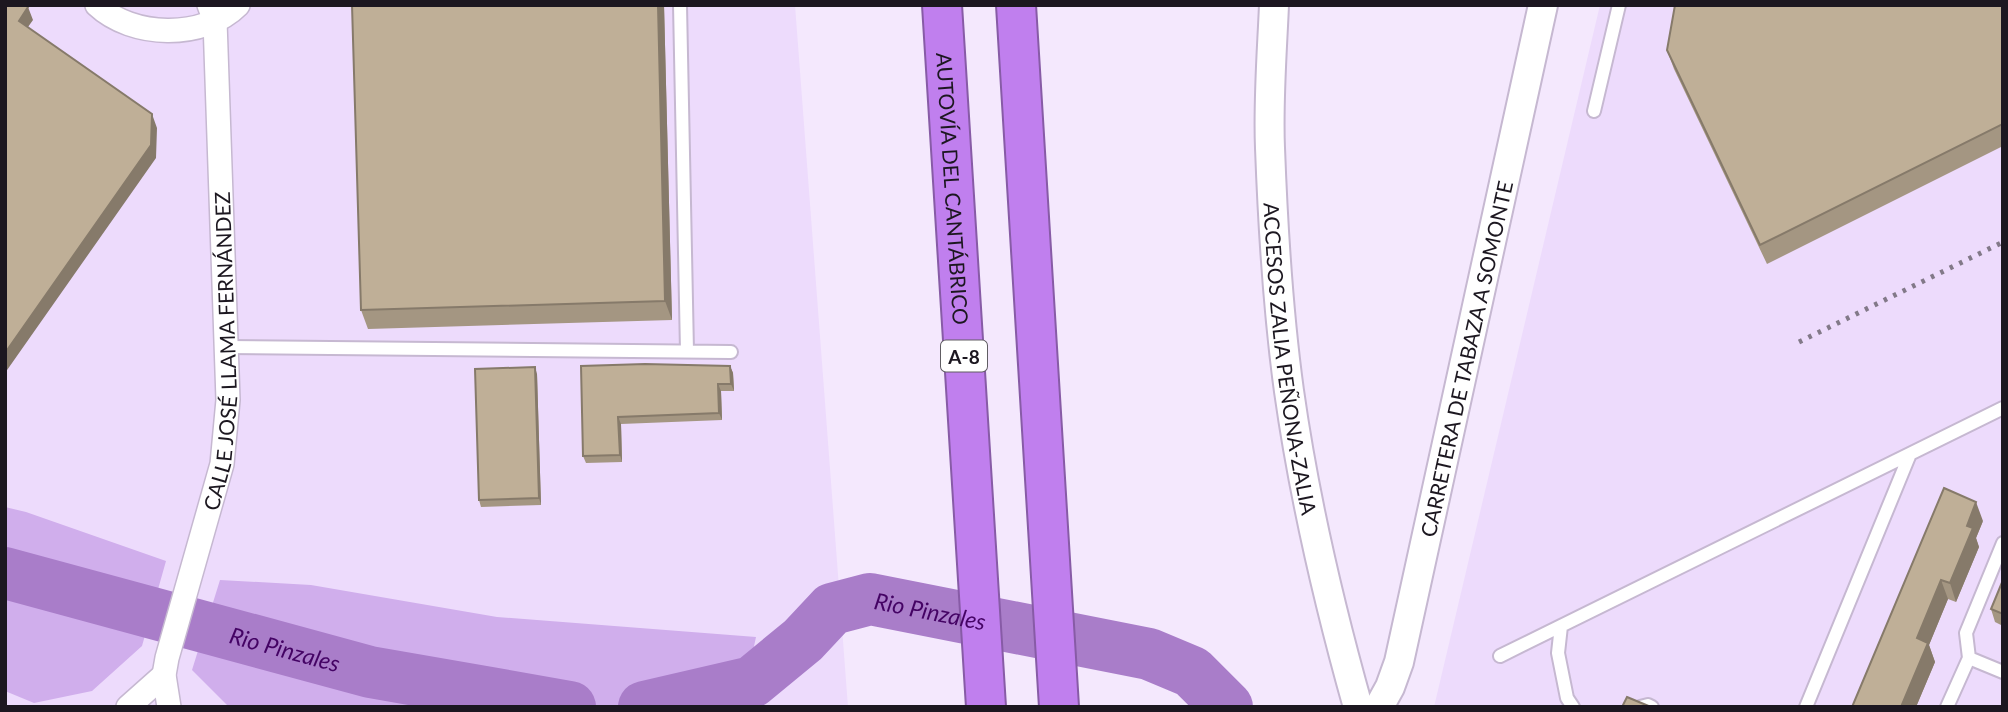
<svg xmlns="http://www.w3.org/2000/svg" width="2008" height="712" viewBox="0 0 2008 712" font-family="Lato,sans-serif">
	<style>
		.built { fill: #eddbfc }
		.green { fill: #d0aeec }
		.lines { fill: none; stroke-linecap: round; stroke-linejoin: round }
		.river { stroke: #a97dc9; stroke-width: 52 }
		.service-casing { stroke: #c6b8d1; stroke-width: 16 }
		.minor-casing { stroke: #c6b8d1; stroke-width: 26 }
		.tertiary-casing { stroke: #c6b8d1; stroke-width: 32 }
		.motorway-casing { stroke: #875ba6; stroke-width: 42 }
		.service { stroke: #fff; stroke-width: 12 }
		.minor { stroke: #fff; stroke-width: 23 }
		.tertiary { stroke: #fff; stroke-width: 28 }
		.motorway { stroke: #c07fee; stroke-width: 38 }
		.rail { stroke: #827988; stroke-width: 5; stroke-dasharray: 3.5 7; stroke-linecap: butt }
		.wall { fill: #a49682 }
		.shaded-wall { fill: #867a6a }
		.building { fill: #bfaf97; stroke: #867a6a; stroke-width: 2 }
		.labels { text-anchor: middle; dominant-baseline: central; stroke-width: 6; stroke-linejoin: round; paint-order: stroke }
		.shield { fill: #fff; stroke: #605d63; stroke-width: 2 }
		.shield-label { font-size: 19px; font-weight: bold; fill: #1c1720 }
		.street-label { font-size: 21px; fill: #1c1720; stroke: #fff }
		.water-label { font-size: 23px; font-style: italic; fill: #440364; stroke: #fff }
	</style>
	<rect width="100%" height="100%" fill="#f4e8fd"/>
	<path class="built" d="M5,5H795L848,707H5Z
		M1600,5H2003V707H1434Z"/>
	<path class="green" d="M5,507L26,512L166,561L142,646L92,691L34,703L5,691Z
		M220,580L311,585L497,617L756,637L741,707H229L192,670Z"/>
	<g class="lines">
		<g class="river">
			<path id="s1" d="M5,573L370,672L570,707"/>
			<path id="s2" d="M644,707L752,682L803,640L832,609L870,599L1149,654L1192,672L1227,707"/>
		</g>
		<defs>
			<path id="service" d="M680,5L687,351
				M1594,111L1619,5
				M226,347L731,352
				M1561,626L1558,653L1567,698L1573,707
				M1500,656L2003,408
				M1969,658L2003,672
				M1640,707L1648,705L1652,707
				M1806,707L1910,454
				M1947,707L1969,658L1966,633L2003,543"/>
			<g id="minor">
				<path d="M97,5C132,38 203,40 238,5"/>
				<path d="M128,707L164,675"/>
				<path id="s3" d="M169,707L164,675L167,658L222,464L228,400L215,21L209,5"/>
			</g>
			<g id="tertiary">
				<path id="s4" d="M1274,5C1272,52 1268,101 1270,148C1273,229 1278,311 1289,391C1304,497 1329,604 1358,707"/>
				<path id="s5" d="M1379,707L1390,687L1399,662L1543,5"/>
			</g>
			<g id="motorway">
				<path id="s6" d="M942,5L986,707"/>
				<path d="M1016,5L1059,707"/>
			</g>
		</defs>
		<use href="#service" class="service-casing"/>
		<use href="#minor" class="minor-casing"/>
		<use href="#tertiary" class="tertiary-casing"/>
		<use href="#motorway" class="motorway-casing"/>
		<use href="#service" class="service"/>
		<use href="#minor" class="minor"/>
		<use href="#tertiary" class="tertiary"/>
		<use href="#motorway" class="motorway"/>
		<path class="rail" d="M1799,342L2003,242"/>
	</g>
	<path class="wall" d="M664,5L672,320L368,329L361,310Z
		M2003,5V146L1767,264L1674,69L1667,50Z
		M645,364L730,366L733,373L734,391H721L722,420L621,424L622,462L586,463L583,456Z
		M537,374L541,505L481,507L479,500Z
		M1983,521L1976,538L1979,547L1956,602L1948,599L1929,645L1935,662L1916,707H1852Z
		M2003,580V626L1995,622L1991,609Z"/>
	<path class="shaded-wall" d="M658,5H664L672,320L665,301Z
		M28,7L33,20L23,34L19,21Z
		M152,114L157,128L156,158L5,373V353Z
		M730,366L733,373L734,391L731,384Z
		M535,367L537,374L541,505L539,498Z
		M718,384L721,391L722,420L719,413Z
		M618,417L621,424L622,462L620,455Z
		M1976,502L1983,521L1976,538L1979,547L1956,602L1950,583L1967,526Z
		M1941,580L1948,599L1929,645L1935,662L1916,707H1901L1917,638Z"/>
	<path class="building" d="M5,5H27L28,7L19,21L152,114L151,145L5,353Z
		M352,5H658L665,301L361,310Z
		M1675,5H2003V124L1760,245L1667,50Z
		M645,364L730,366L731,384H718L719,413L618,417L620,455L583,456L581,366Z
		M535,367L539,498L479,500L475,369Z
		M1944,488L1976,502L1967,526L1973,528L1950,583L1941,580L1917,638L1928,643L1901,707H1852Z
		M2003,580V614L1991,609Z
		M1627,697L1651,707H1622Z"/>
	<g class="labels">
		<rect class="shield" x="941" y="340.5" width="46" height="31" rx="5"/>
		<g class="shield-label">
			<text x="964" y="356">A-8</text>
		</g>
		<g class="street-label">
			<text stroke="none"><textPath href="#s6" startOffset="184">AUTOVÍA DEL CANTÁBRICO</textPath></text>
			<text stroke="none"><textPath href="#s3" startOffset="364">CALLE JOSÉ LLAMA FERNÁNDEZ</textPath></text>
			<text stroke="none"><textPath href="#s5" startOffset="360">CARRETERA DE TABAZA A SOMONTE</textPath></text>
			<text stroke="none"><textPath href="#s4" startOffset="355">ACCESOS ZALIA PEÑONA-ZALIA</textPath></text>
		</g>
		<g class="water-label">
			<text stroke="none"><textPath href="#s2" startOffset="320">Rio Pinzales</textPath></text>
			<text stroke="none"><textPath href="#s1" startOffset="290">Rio Pinzales</textPath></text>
		</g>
	</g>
	<rect width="2008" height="712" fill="none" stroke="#1c1720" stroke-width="14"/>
</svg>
